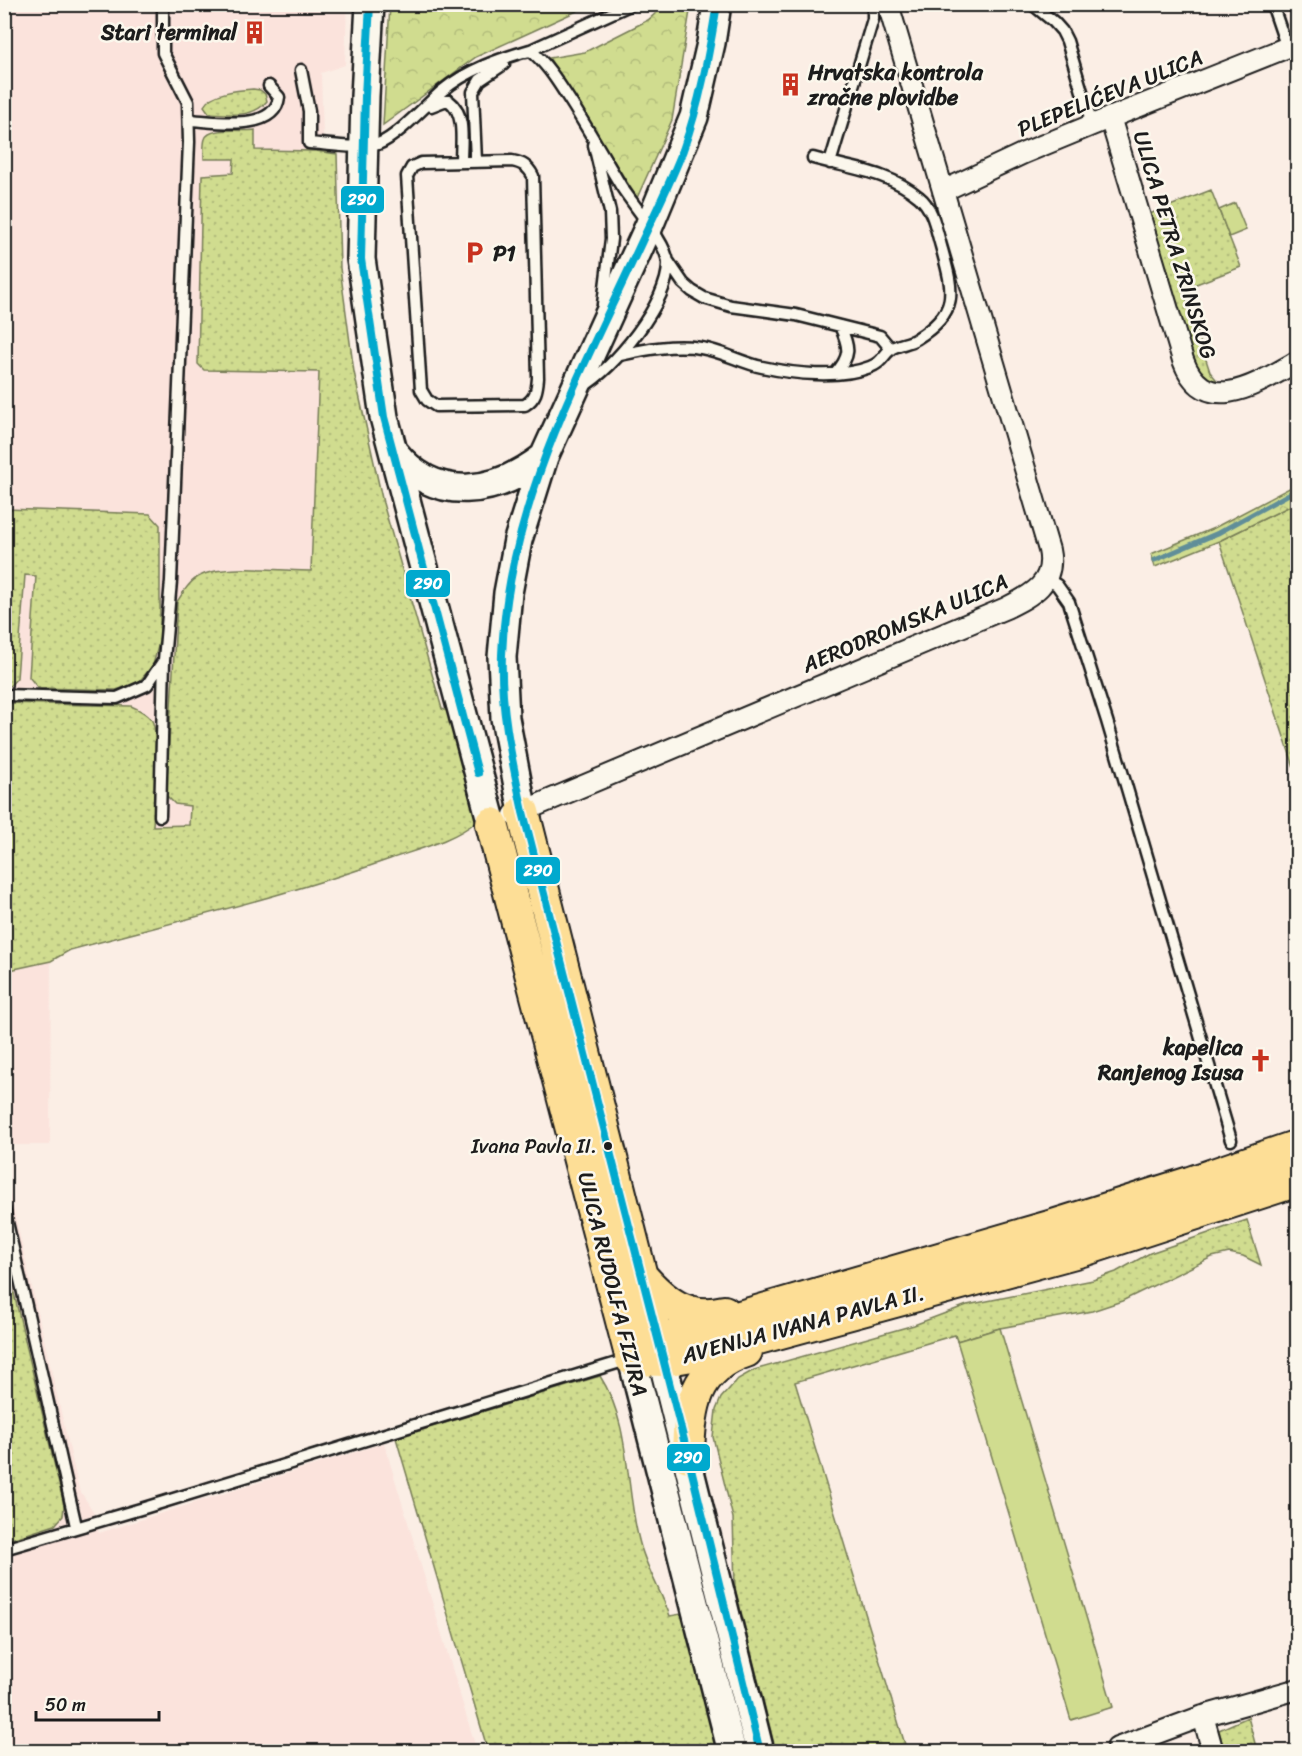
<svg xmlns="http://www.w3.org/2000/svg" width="1302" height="1756" viewBox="0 0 1302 1756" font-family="Sriracha,sans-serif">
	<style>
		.built { fill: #fbe3dc }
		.grass { fill: url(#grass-dots); stroke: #767c56; stroke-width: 1.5 }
		.forest { fill: url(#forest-crowns); stroke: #767c56; stroke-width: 1.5 }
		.garden { fill: #d0dc8f; stroke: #767c56; stroke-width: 1.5 }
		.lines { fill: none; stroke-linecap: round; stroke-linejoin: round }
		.stream { stroke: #608e99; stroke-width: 5 }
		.lane-casing { stroke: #1c1c1c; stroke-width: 15 }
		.street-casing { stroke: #1c1c1c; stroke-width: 24 }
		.secondary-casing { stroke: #1c1c1c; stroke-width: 32 }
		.primary-casing { stroke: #1c1c1c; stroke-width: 36 }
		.lane { stroke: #fbf7ec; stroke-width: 10 }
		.street { stroke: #fbf7ec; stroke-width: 20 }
		.secondary { stroke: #fbf7ec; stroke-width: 27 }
		.primary { stroke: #fdde96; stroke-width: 32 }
		.bus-1-casing { stroke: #fbf7ec; stroke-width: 12 }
		.bus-1 { stroke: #00a9ce; stroke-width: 8 }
		.bus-dot { fill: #1c1c1c; stroke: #fbf7ec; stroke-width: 2 }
		.labels { text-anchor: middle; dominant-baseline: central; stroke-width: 5; stroke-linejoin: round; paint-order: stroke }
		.bus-label { font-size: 20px; fill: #1c1c1c; stroke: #fbf7ec; text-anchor: end }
		.poi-label { font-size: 22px; font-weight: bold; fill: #1c1c1c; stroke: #fbf7ec; text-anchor: end }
		.street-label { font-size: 22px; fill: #1c1c1c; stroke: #fbf7ec }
		.line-badge { stroke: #fbf7ec; stroke-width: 2 }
		.badge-label { font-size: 16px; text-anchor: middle; font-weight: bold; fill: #fff }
	</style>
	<defs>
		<pattern id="grass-dots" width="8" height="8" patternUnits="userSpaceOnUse" patternTransform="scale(1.5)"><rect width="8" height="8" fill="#d0dc8f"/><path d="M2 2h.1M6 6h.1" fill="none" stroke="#b2bc7b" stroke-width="1.8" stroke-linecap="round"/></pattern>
		<pattern id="forest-crowns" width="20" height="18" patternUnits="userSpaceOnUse" patternTransform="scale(1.5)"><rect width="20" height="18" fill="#d0dc8f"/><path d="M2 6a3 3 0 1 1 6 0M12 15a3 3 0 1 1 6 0" fill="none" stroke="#b2bc7b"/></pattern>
	</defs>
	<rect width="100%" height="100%" fill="#fbeee5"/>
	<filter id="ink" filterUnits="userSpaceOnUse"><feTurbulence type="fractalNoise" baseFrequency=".0167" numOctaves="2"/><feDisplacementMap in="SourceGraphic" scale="12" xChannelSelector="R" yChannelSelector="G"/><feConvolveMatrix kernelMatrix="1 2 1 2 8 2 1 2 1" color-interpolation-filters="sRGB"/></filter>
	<g filter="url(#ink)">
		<path class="built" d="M5,5H347L345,65L321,73L324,167L353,434L450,818L51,942L50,1145H5Z
			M4,1168L79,1489L93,1511L99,1533L384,1443L477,1751H5Z"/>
		<path class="grass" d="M253,89L260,90L265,94L267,101C253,119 228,114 209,113L204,106C211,92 239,90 253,89Z
			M255,130V150L316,151L337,154L340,268L354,372L383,503L442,709L455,714L477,821C453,841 419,849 390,859C286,896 177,921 70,950L51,961L5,971V703L131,706C138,709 146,713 151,719C161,733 154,805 153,826L189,825L190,806L175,804L166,795L177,602C184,591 190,580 202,575C225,564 284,571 311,571L319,372L204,370L198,364L202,175L233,173L234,159H204C204,153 203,145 205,139C208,126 243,132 255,130Z
			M1211,190L1241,267L1183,289L1210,372L1220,384L1209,381L1196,370L1147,215Z
			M1297,496V776L1219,541L1292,505L1290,500Z
			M5,509L150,514L160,525V639L153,665L138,683L116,690L38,688L29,677L36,576L25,575L17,678L7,689L5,688Z
			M1247,1220L1261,1265L1243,1256L1229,1253L1212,1257L1122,1301L1092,1311L1000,1328L957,1341L955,1335L795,1382L907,1751L776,1752L735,1588L733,1518L713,1437L716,1410L721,1398L738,1379L754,1370L914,1325L967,1305L1093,1280L1116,1272L1150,1253Z
			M4,1251L64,1505L63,1516L55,1525L5,1541Z
			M600,1376C631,1424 625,1486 639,1540C645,1566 661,1591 670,1616L687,1613L721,1751H488L396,1438Z
			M1248,1717L1257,1751H1224L1219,1730Z"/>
		<path class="forest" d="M390,5V4L590,5L476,57L383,125Z
			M665,5H691L672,120L637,198L549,58L585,52L648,20Z
			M1297,484V496L1291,500L1292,505L1219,541L1155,567L1151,554L1214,528Z"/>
		<path class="garden" d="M1235,203L1246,230L1229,237L1219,210Z
			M1000,1328L1113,1707L1071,1720L957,1341Z"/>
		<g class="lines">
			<path class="stream" d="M1155,560L1218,533L1298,489"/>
			<defs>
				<path id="lane" d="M1032,4L1054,22L1062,31L1067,41L1092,125
					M1272,4L1287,48
					M530,50C546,63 556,79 567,96C586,125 603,156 621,186C632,204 667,243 668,263C669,302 614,369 582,387
					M526,52L632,4
					M301,70L309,111V143C327,144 361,150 378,144C397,137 426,105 442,91C467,70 499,59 530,50
					M431,106L444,101H449C466,113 461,143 461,161
					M189,120C213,121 275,133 279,97L269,86
					M594,145L610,212L611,239L603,304
					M476,161L473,92L480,80L504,64
					M512,161C522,163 528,166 533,176L538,378C537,390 536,398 525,405L436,406L427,400L421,390L407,176L412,167L421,163Z
					M830,163L873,19V4
					M668,261L683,283L692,291L704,298L731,306L796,315L880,336L891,349
					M620,355C647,349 673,344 701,348C722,351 742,363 762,367C794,374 839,379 870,367C883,362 882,356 891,349C897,344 909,344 916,339C961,312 953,290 941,246C936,229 933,208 919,197C890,172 849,168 813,158
					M835,374C851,356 850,348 840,326
					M1046,579L1057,585L1069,602L1107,721L1231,1140
					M4,695L117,698L147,685L164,660L171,581L189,142L188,102L163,53V4
					M160,816L164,660
					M4,1209L76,1526
					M4,1549L144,1508L630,1359"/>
				<path id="street" d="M1110,117L1183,360C1205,420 1260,382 1298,361
					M943,191L1024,153L1092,125L1298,43
					M514,815L1006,608C1032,595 1056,583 1049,550L888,4
					M1203,1716L1213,1752
					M1117,1748L1203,1716L1298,1689"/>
				<path id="secondary" d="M370,4L365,96L361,259L384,417L492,824
					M394,452C436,505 496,494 544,457
					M523,812L505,718L502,657L508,593L518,540L544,457L649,226L694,117L711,43L717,4
					M658,1343L760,1752
					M632,1359L732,1752"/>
				<path id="primary" d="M523,812L658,1343
					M492,824L632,1359
					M641,1276C664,1302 687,1321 724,1312
					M632,1359L658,1343L681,1334L1053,1226L1190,1183L1298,1146
					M636,1359L663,1360L703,1353L1086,1249L1298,1180
					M688,1456C689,1407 694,1368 746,1351"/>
			</defs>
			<use href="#lane" class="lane-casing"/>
			<use href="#street" class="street-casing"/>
			<use href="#secondary" class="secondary-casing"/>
			<use href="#primary" class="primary-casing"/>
			<use href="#lane" class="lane"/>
			<use href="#street" class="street"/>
			<use href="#secondary" class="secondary"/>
			<use href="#primary" class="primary"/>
			<defs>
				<path id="bus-1" d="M370,4L365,96L361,259L384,417L478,773
					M717,4C709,54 700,103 683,150C671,181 656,211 642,241C580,376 508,503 502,655C500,708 512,760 523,812L688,1456L760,1752"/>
			</defs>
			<use href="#bus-1" class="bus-1-casing"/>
			<use href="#bus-1" class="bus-1"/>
		</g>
	</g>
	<defs>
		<symbol id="building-bare" viewBox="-9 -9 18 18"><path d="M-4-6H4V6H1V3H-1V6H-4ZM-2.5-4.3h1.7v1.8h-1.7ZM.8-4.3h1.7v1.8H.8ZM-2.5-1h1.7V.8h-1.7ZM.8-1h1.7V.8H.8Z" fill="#c8321e" stroke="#fbf7ec" stroke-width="2.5" paint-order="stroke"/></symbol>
		<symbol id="parking-bare" viewBox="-9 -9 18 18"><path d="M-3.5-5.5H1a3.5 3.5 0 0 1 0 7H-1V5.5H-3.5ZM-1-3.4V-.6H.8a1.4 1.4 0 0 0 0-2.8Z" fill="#c8321e" stroke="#fbf7ec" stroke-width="2.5" paint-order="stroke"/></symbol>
		<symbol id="church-bare" viewBox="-9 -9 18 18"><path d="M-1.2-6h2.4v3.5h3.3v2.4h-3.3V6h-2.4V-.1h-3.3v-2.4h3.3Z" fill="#c8321e" stroke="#fbf7ec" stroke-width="2.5" paint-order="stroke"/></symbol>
	</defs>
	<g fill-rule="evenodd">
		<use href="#building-bare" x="238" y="16" width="33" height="33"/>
		<use href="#building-bare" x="774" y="68" width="33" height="33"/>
		<use href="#parking-bare" x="458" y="236" width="33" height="33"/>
		<use href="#church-bare" x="1244" y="1044" width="33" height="33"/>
	</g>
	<circle class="bus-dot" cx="608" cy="1146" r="5"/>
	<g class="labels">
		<g class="bus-label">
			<text x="597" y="1146">Ivana Pavla II.</text>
		</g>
		<g class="poi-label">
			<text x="237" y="32">Stari terminal</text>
			<text x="808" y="72" text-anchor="start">Hrvatska kontrola<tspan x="808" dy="25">zračne plovidbe</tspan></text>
			<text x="493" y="253" text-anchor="start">P1</text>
			<text x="1243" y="1047">kapelica<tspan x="1243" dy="25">Ranjenog Isusa</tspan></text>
		</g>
		<g class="street-label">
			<text transform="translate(1110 93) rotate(-22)">PLEPELIĆEVA ULICA</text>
			<text transform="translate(1175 245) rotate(73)">ULICA PETRA ZRINSKOG</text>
			<text transform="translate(905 623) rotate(-23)">AERODROMSKA ULICA</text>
			<text transform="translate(613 1284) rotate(76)">ULICA RUDOLFA FIZIRA</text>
			<text transform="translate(803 1324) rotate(-15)">AVENIJA IVANA PAVLA II.</text>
		</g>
	</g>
	<g class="line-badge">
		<rect x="340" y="185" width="45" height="29" rx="6" fill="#00a9ce"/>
		<rect x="405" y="569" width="46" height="29" rx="6" fill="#00a9ce"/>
		<rect x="515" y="856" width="46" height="29" rx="6" fill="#00a9ce"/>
		<rect x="666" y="1443" width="45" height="29" rx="6" fill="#00a9ce"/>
	</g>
	<g class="badge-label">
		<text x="362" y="205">290</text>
		<text x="428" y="589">290</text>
		<text x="538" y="876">290</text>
		<text x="688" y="1463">290</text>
	</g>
	<rect width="1302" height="1756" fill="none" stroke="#fbf7ec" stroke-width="24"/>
	<rect x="12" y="12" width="1278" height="1732" fill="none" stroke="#1c1c1c" stroke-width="2" filter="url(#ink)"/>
	<path d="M36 1711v9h123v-9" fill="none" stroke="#1c1c1c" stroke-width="3"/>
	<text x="45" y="1711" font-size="18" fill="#1c1c1c" stroke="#fbf7ec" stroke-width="4.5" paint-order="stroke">50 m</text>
</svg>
